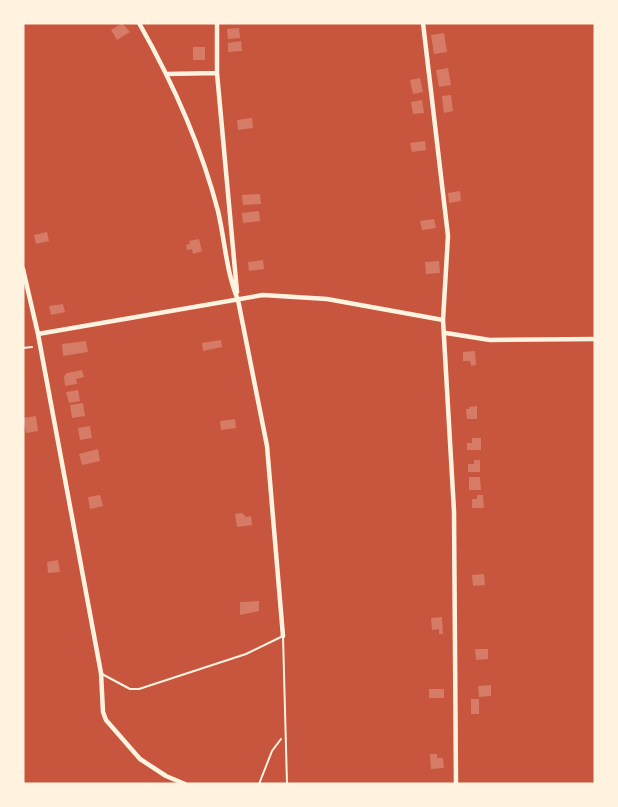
<svg xmlns="http://www.w3.org/2000/svg" width="618" height="807" viewBox="0 0 618 807" font-family="'Golos Text',sans-serif">
	<style>
		.building { fill: #d67c66 }
		.lines { fill: none; stroke-linecap: round; stroke-linejoin: round }
		.path { stroke: #fff3e0; stroke-width: 2 }
		.service { stroke: #fff3e0; stroke-width: 2 }
		.minor { stroke: #fff3e0; stroke-width: 4.5 }
	</style>
	<rect width="100%" height="100%" fill="#c8553d"/>
	<path class="building" d="M122,23L130,32L117,40L111,30Z
		M239,28L240,38L228,39L227,29Z
		M444,33L447,52L434,54L431,35Z
		M241,41L242,51L228,52V43Z
		M193,47H205V60H193Z
		M448,68L451,85L439,87L436,70Z
		M420,78L423,92L413,94L410,80Z
		M451,95L453,111L444,113L442,96Z
		M422,100L424,113L413,114L411,102Z
		M252,118L253,128L238,130L237,120Z
		M425,141L426,150L412,152L410,143Z
		M460,191L461,201L449,203L448,193Z
		M260,194L261,204L243,205L242,195Z
		M259,211L260,221L243,223L242,213Z
		M434,219L436,228L422,230L420,221Z
		M47,232L49,241L36,244L34,235Z
		M199,239L202,251L193,254L192,249L187,250L186,245L190,244L189,241Z
		M263,260L264,269L249,271L248,262Z
		M439,261L440,273L426,274L425,262Z
		M63,304L65,312L51,315L49,306Z
		M221,340L222,347L203,351L202,343Z
		M86,341L88,352L63,356L62,344Z
		M475,351L476,365L471,366L470,361H463V352Z
		M82,370L84,377L76,379L77,384L65,386L64,376L67,373Z
		M78,390L80,401L69,403L66,392Z
		M83,403L85,416L72,418L70,405Z
		M477,406V419H467L466,409H469V407Z
		M36,416L38,431L26,433L23,418Z
		M235,419L236,428L221,430L220,421Z
		M90,426L92,438L80,440L78,428Z
		M472,438H481V450H467V443H472Z
		M98,449L100,461L82,465L79,454Z
		M474,460H480V472H468V464H474Z
		M469,477H480L481,490H469Z
		M100,495L103,506L90,509L88,497Z
		M477,495H483L484,508H472V499H477Z
		M242,513L246,517L251,516L252,525L237,527L235,514Z
		M58,560L60,572L48,573L47,562Z
		M484,574L485,585L473,586L472,575Z
		M259,601V611L240,615V602Z
		M442,617L443,634H439V629L432,630L431,618Z
		M475,649H488V659L476,660Z
		M491,685V696L479,697L478,686Z
		M429,689H444V698H429Z
		M471,699H479V714H471Z
		M430,754H437V758H443L444,768L431,769Z"/>
	<g class="lines">
		<path class="path" d="M23,348L32,347
			M259,784L272,751L281,739"/>
		<path class="service" d="M102,674L130,689H139L246,654L283,636L287,784"/>
		<path class="minor" d="M139,23C172,81 201,146 218,211C225,241 226,271 238,300L267,446L283,636
			M217,23V73L237,292
			M423,23L448,236L443,320L454,511L456,784
			M166,74L217,73
			M23,269L38,334L101,673L103,712L106,720L140,759L166,776L185,784
			M446,333L490,340L595,339
			M38,334L263,295L327,299L443,320"/>
	</g>
	<rect width="618" height="807" fill="none" stroke="#fff3e0" stroke-width="49"/>
</svg>
